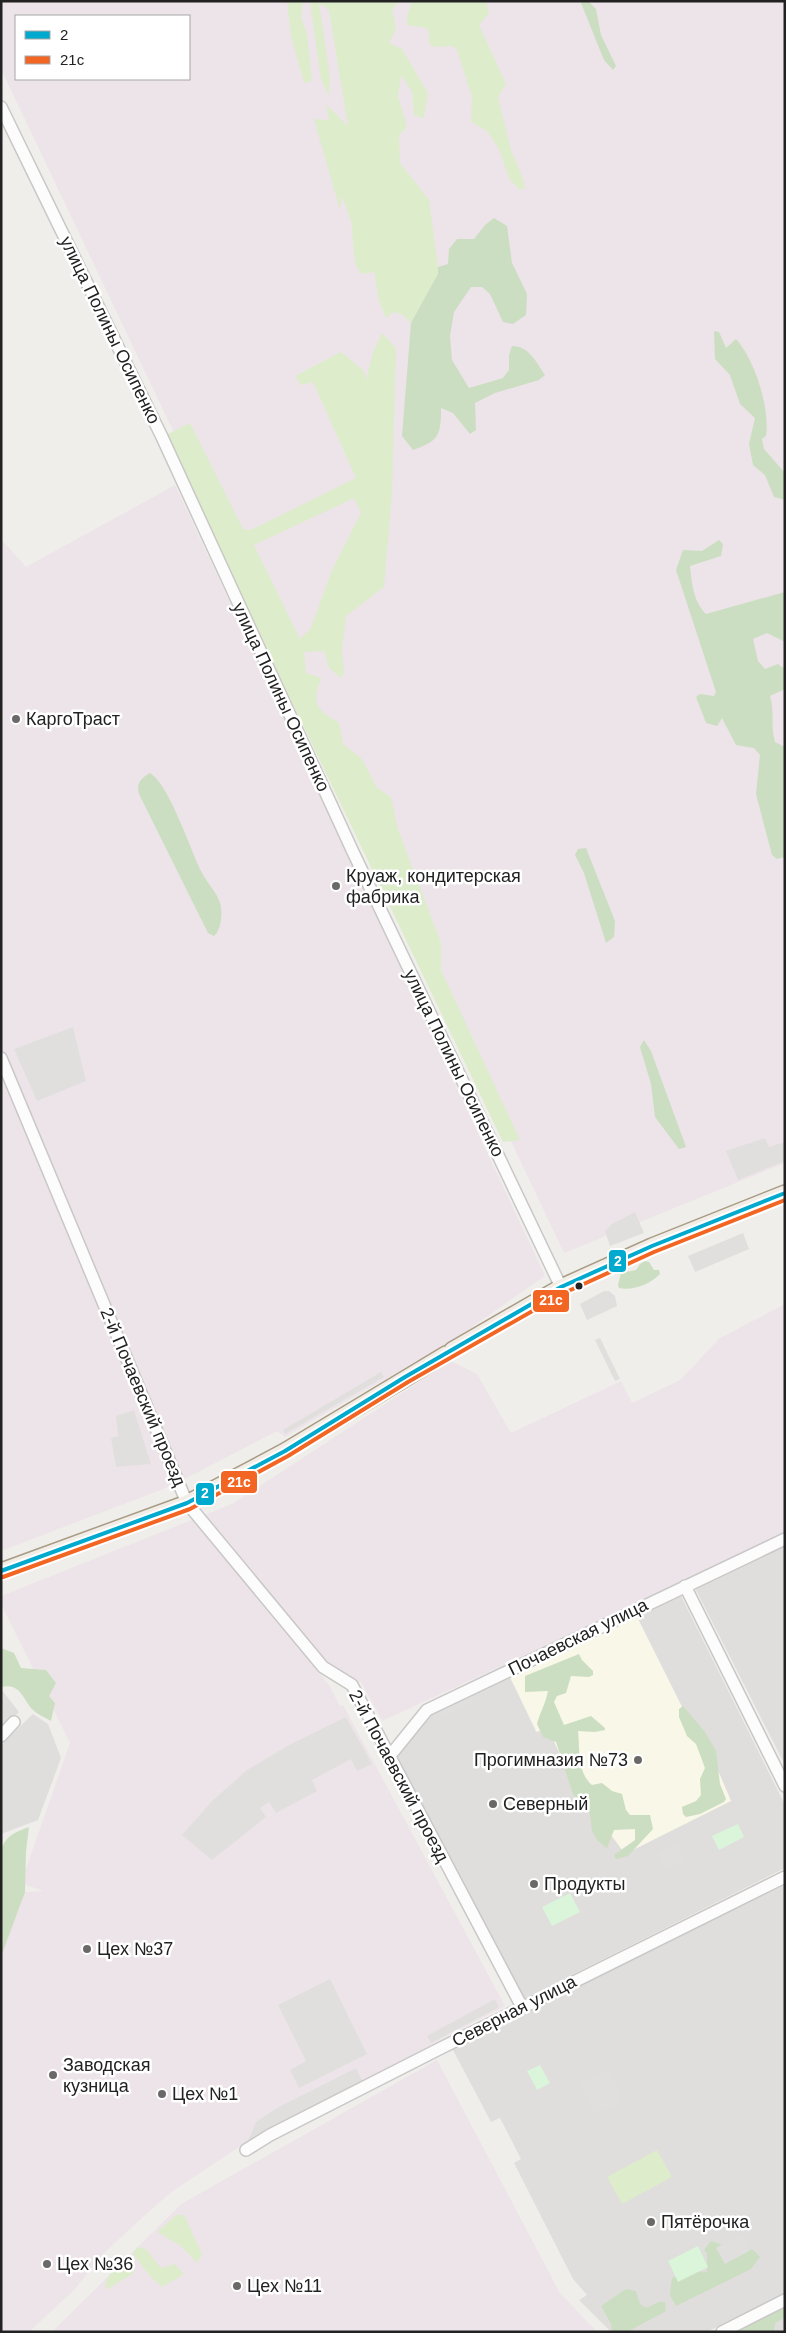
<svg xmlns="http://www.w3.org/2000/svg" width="786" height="2333" viewBox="0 0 786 2333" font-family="Arial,sans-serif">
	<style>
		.residential { fill: #dfdedc }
		.industrial { fill: #ede4e9; fill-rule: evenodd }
		.education { fill: #f8f7e8 }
		.grass { fill: #ddeccb; fill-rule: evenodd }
		.forest { fill: #cbdec1 }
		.park { fill: #daf5da }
		.parking { fill: #e0dfde }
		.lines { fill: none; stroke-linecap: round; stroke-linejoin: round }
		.minor-casing { stroke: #c9c8c7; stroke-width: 14 }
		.major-casing { stroke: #a79c86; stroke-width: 18 }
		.minor { stroke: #fdfcfc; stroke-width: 11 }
		.major { stroke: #f3ede7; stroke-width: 15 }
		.bus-1-casing { stroke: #fff; stroke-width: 8 }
		.bus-2-casing { stroke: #fff; stroke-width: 8 }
		.bus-1 { stroke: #00a9ce; stroke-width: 4 }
		.bus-2 { stroke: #f26522; stroke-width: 4 }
		.poi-dot { fill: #6a6968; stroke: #fff; stroke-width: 2 }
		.bus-dot { fill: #222; stroke: #fff; stroke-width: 2 }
		.labels { text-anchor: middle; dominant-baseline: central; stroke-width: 5; stroke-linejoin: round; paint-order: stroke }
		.street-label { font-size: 18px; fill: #222; stroke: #fff }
		.poi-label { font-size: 18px; fill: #222; stroke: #fff; text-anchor: start }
		.line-badge { stroke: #fff; stroke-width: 2 }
		.badge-label { font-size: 14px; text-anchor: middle; font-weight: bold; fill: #fff }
	</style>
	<rect width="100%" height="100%" fill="#f0eeeb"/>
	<path class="residential" d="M785,1542V1765L695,1588Z
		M680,1594L785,1805V1868L522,2000L397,1756L432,1715L510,1677L536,1732L547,1727L576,1787L731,1801L702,1734L690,1723L636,1615Z
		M1,1689L19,1712L1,1729Z
		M33,1714L48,1724L61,1758L38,1820L1,1834V1745Z
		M785,1885V2293L707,2332H611L579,2300L587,2295L573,2279L514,2163L521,2159L500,2118L491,2122L452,2048Z
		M785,2308V2332H736Z"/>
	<path class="industrial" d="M1,1H785V1163L564,1253L1,69ZM16,16H189V79H16Z
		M175,485L545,1276L456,1338L285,1437L277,1431L171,1486L1,1551V539L26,567Z
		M785,1304V1536L382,1721L361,1682L343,1678L316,1656L266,1589L257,1597L329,1685L340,1706L343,1705L505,2006L248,2141L170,2193L143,2217L105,2252L74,2290L29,2332H1V1957L25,1892L43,1891L21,1883L70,1743L1,1604V1596L232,1504L451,1361L477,1374L511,1433L621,1381L632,1403L680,1380L720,1338Z
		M437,2060L560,2293L597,2332H52L181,2204Z"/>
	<path class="education" d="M636,1615L690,1723L702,1733L731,1801L625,1854L576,1787L547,1727L537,1732L510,1677Z"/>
	<path class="grass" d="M287,1H303L301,17L307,34L312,81L304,83L291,36Z
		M310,1H399L392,10L396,29L389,43L402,49L428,93L424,118L414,115L412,92L401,75L398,96L407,127L399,135L400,163L429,200L438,267V274L411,323L403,315L394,312L386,318L379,301L374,272L361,274L355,263L351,221L342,196L340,210L314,119L329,120L326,104L348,126L329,10L319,3L330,78L329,96L321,79Z
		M412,1H486L489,13L479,25L506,84L498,97L511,150L523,179L525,188L520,190L509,179L499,149L487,131L471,122L472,97L457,50L453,46L435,47L429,44V32L426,28L407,25V17Z
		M382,333L396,348L392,494L384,587L346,616L342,650L344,671L341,678L329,668L324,651L304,652L306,673L321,678C312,704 315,708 339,723L343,744L362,759L377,788L391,797L398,829L441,943V970L520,1140L503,1142L164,436L190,423L243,529L251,530L356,478L313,382L301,385L295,376L341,352L364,371L366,380L373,352ZM354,498L361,513L332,570L311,628L300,639L254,545Z
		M657,2150L672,2177L622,2204L607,2177Z
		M176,2215H184L202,2254L197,2263L181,2246L157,2232Z
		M137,2247L146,2249L161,2268L175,2264L184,2274L162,2287L150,2276L133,2254Z
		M126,2258L135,2269L132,2274L106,2290C104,2276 117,2266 126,2258Z"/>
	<path class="forest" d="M583,1H588L596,9L601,35L616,66L613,70L604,60L581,3Z
		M494,218L507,226L512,263L527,294L526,315L513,324L503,322L490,294L482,287H471L454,312L450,336L452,360L469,388L503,378L509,370V355L512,346C529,346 536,362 545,375L539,380L495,393L475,403L476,430L470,434L453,413L441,408C441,435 439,441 413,450L402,436L411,323L438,274V267L448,264L449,249L457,239H474L485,225Z
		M714,331L719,332L726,348L736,339C755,360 770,408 766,436L762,439L764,449L785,473V500L774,497L765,475L753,465L749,444L755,418L740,404L730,375L715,359Z
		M719,540L723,544L721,556L690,566C692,584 693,601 706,614L785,592V642L767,633L753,639L758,661L765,669L778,664L783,668L785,662V689L770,696C775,713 770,725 775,742L785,747V857L777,859L772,855L756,794L760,755L754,748L736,745L722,718L717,726L706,723L696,697L700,694L714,696L716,692L676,570L683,550L702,551Z
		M150,773C169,784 190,849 201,871C206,882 217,892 220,903C223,913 221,930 214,936L208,933L139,794C136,783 141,778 150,773Z
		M586,848L615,921L614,937L606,943L584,873L575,855L578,849Z
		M644,1040L651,1051L686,1147L679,1149L655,1117L651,1084L640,1047Z
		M645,1261L649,1262L654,1270H659L660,1274C651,1284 633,1291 619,1288L618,1285L621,1273L636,1270L640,1264Z
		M1,1648L14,1653L21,1668L46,1670L56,1683L49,1696L55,1703L51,1721C44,1717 35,1713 31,1708C22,1696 19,1683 1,1687Z
		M579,1654L582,1660L593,1671V1675L589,1677L571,1676L566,1693L557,1696L554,1702L564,1725L591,1716L605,1728V1730L595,1732L578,1731C580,1749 577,1772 592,1785L602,1783L612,1791L622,1794L626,1810L630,1815H650L653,1829L628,1856L616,1859L614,1855L635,1840V1829L614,1830L607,1848L598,1841L592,1831L590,1814L573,1794L556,1742L543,1737L537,1724C540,1712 546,1703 548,1691L525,1692V1676Z
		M683,1706L705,1732L716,1751L720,1784L726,1799L724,1802L700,1814L686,1817L683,1814L682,1807L696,1801L701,1795L700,1779L705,1768L696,1744L687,1736L679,1717V1709Z
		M29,1827L26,1851L25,1892L1,1957V1850C6,1835 16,1832 29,1827Z
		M711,2241C716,2242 721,2245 727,2246C742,2250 747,2241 760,2257L751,2269L676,2306L670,2295L672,2278L687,2271L707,2272V2253L704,2250Z
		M626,2289L636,2291L640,2304L646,2308L659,2302H665L666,2311L627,2332H612L611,2324L601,2306Z
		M785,2306V2318L775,2323L774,2332H734Z"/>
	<path class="park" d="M738,1824L744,1837L719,1850L712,1836Z
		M570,1893L580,1912L552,1926L542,1907Z
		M540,2065L550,2083L537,2090L527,2071Z
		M698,2246L708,2267L678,2282L668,2261Z"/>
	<path class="parking" d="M73,1027L86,1081L37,1101L14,1049Z
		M765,1138L769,1147L785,1142V1161L738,1180L726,1151Z
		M635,1212L644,1233L610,1246L605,1231L612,1224Z
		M743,1233L749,1249L695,1272L688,1256Z
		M604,1291H609L615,1296L617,1306L587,1320L580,1304Z
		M600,1338L620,1379L615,1381L595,1340Z
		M381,1372L384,1377L285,1434L283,1430Z
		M134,1410L151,1464L116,1467L111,1438L118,1436L116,1416Z
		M478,1692L481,1699L435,1722L432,1715Z
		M346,1717L372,1764L357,1771L351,1759L312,1780L317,1791L276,1813L269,1802L260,1808L266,1817L212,1860L182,1835L212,1801L247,1770L291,1744Z
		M677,1844L685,1861L665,1871L657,1854Z
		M330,1979L367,2054L299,2088L290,2070L306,2061L278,2005Z
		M495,1999L499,2007L431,2043L427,2036Z
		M356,2068L363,2082L248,2141L256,2122L277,2108Z
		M609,2070L624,2100L596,2114L581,2084Z
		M742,2234L751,2250L725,2264L716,2248Z"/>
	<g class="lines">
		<defs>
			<path id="minor" d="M1,107L162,437L353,852L561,1287
				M1,1058L187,1503L323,1667L352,1685L522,2007
				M685,1586L785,1786
				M1,1736L14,1722
				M389,1757L427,1710L785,1539
				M246,2150L270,2135L439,2049L785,1877
				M722,2332L785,2300"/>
			<path id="major" d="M452,1350L561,1287L652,1246L785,1193
				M1,1571L187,1503L285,1451L446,1354"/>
		</defs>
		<use href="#minor" class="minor-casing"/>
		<use href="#major" class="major-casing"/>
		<use href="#minor" class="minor"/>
		<use href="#major" class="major"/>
		<defs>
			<path id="bus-1" d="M1,1571L187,1503L285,1451L405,1377L561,1287L652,1246L785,1193"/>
			<path id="bus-2" d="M3,1577L190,1509L288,1456L408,1382L564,1293L654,1252L785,1200"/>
		</defs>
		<use href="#bus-1" class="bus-1-casing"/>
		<use href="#bus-2" class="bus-2-casing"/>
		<use href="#bus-1" class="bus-1"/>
		<use href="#bus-2" class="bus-2"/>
	</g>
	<g class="poi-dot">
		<circle cx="16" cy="719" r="5"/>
		<circle cx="336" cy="886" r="5"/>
		<circle cx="638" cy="1760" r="5"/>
		<circle cx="493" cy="1804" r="5"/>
		<circle cx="534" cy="1884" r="5"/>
		<circle cx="87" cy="1949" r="5"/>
		<circle cx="53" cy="2075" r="5"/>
		<circle cx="162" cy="2094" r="5"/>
		<circle cx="651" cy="2222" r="5"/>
		<circle cx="47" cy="2264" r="5"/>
		<circle cx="237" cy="2286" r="5"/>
	</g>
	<circle class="bus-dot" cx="579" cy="1286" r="4.5"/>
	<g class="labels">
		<g class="street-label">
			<text transform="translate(110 330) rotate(64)">улица Полины Осипенко</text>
			<text transform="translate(281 697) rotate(65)">улица Полины Осипенко</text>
			<text transform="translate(454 1063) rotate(64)">улица Полины Осипенко</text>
			<text transform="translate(143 1397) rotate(67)">2-й Почаевский проезд</text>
			<text transform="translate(578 1637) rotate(-26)">Почаевская улица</text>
			<text transform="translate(399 1776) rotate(62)">2-й Почаевский проезд</text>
			<text transform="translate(514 2011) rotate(-27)">Северная улица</text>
		</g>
		<g class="poi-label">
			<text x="26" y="719">КаргоТраст</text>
			<text x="346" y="876">Круаж, кондитерская<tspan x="346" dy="21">фабрика</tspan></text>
			<text x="628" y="1760" text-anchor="end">Прогимназия №73</text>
			<text x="503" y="1804">Северный</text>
			<text x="544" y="1884">Продукты</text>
			<text x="97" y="1949">Цех №37</text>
			<text x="63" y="2065">Заводская<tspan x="63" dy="21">кузница</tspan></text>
			<text x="172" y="2094">Цех №1</text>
			<text x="661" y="2222">Пятёрочка</text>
			<text x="57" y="2264">Цех №36</text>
			<text x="247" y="2286">Цех №11</text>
		</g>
	</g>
	<g class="line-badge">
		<rect x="608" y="1249" width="19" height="24" rx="5" fill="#00a9ce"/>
		<rect x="532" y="1289" width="38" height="24" rx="5" fill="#f26522"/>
		<rect x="220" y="1470" width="38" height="24" rx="5" fill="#f26522"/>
		<rect x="195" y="1482" width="20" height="24" rx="5" fill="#00a9ce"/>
	</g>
	<g class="badge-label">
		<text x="618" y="1266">2</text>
		<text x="551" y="1305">21с</text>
		<text x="239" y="1487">21с</text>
		<text x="205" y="1498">2</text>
	</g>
	<rect width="786" height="2333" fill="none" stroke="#222222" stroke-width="5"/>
	<rect x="15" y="15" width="175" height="65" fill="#ffffff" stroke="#a7a7a7"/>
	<rect x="25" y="31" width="25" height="8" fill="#00a9ce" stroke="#a7a7a7"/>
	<text x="60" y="40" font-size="15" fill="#222222">2</text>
	<rect x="25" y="56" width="25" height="8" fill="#f26522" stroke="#a7a7a7"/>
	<text x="60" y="65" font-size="15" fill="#222222">21с</text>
</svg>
